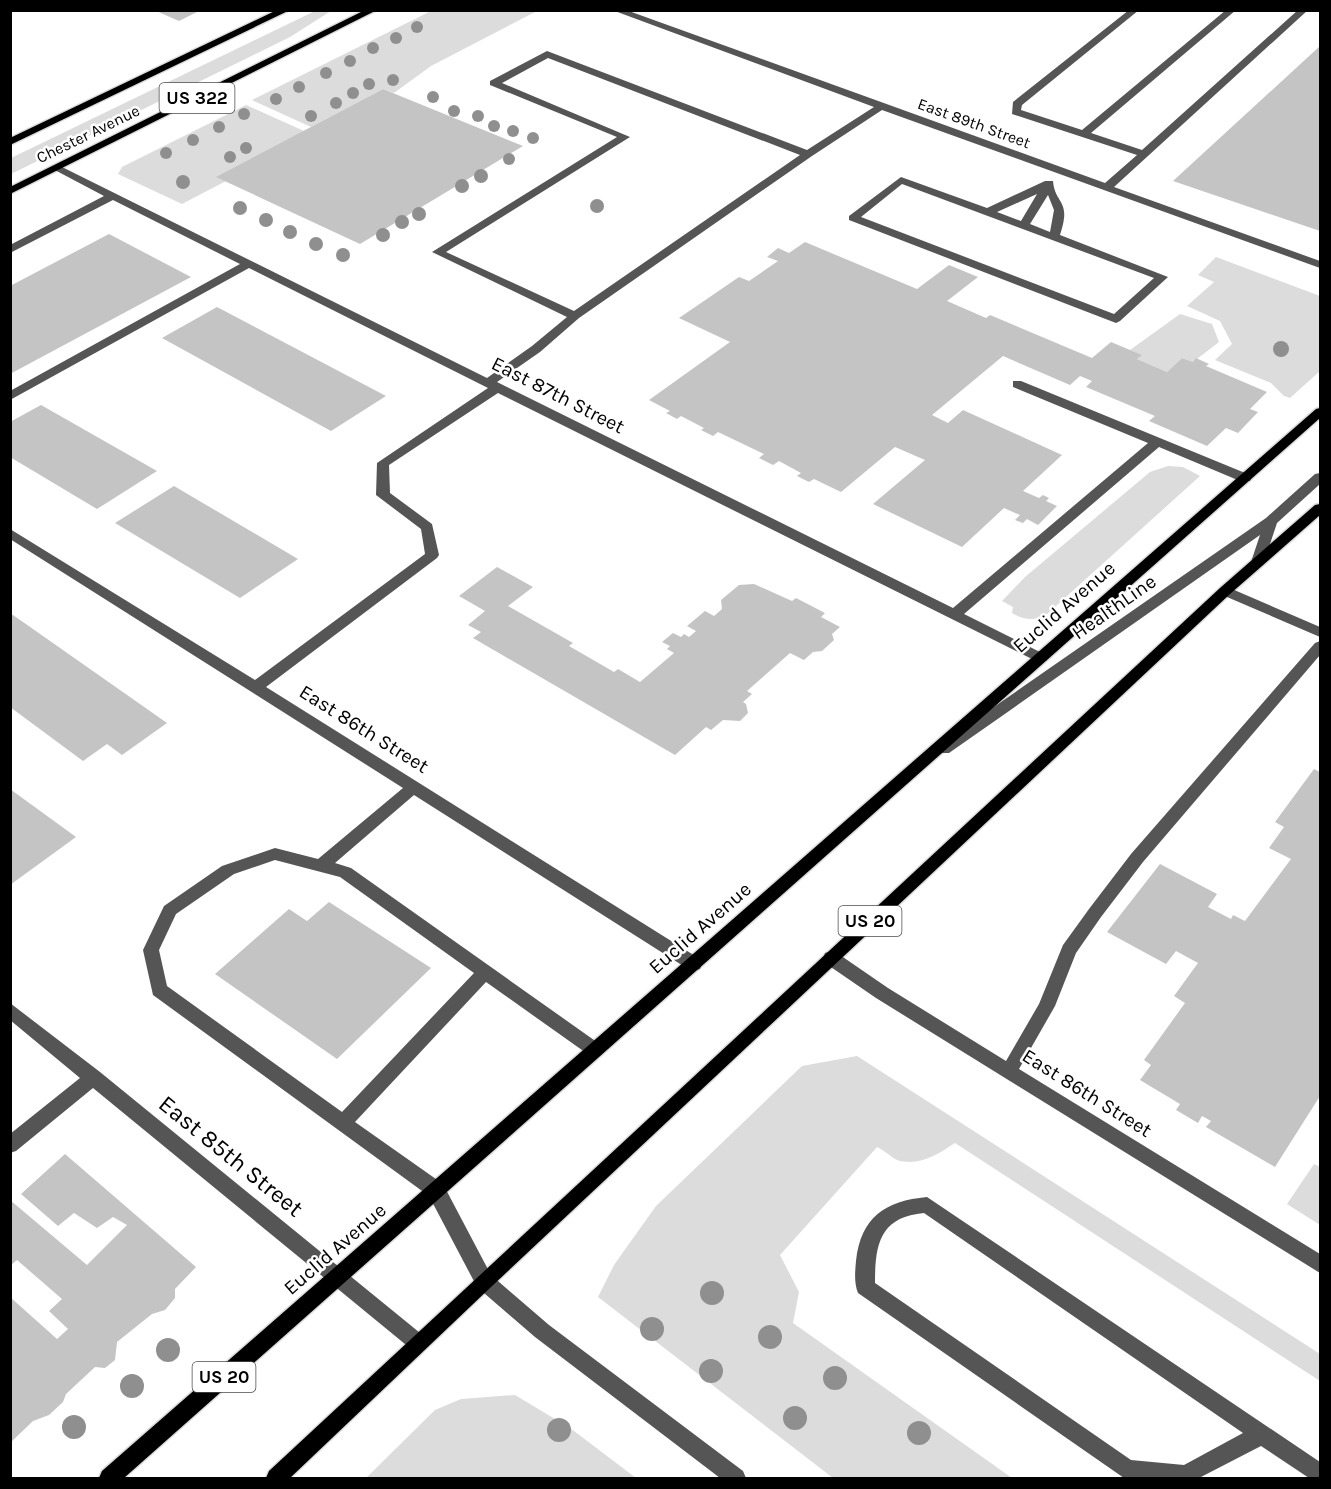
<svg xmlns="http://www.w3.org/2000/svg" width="1331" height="1489" viewBox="0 0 1331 1489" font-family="Karla,sans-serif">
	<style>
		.green { fill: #dcdcdc }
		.building { fill: #c4c4c4 }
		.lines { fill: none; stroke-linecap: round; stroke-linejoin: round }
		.major-casing { stroke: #dbdbdb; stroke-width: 3 }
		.minor { fill: #555; fill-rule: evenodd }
		.major { fill: #000; fill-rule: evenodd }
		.tree { fill: #8f8f8f }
		.labels { text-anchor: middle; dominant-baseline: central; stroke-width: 5; stroke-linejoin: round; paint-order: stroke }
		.far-street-label { font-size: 16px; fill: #000; stroke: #fff }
		.shield { fill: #fff; stroke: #4c4c4c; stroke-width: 1.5 }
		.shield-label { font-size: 18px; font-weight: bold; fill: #000 }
		.street-label { font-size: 20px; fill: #000; stroke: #fff }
		.near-street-label { font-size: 24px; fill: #000; stroke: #fff }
	</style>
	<rect width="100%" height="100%" fill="#fff"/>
	<path class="green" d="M317,10L331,11L290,37L11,174V158Z
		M431,11H537L431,66L394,93L383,89L311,127L252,100Z
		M246,105L304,131L226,181L182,204L118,174L122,167Z
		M1216,257L1320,296V371L1290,398L1284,396L1271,383L1215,360L1232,344L1220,321L1187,306L1214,282L1198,275Z
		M1180,314L1212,324L1219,342L1193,362L1182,358L1167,372L1137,359L1141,355L1130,350Z
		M1168,466L1183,467L1200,476L1046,615C1034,621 1024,620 1012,613L1013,607L1002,601L1025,577L1150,472Z
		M857,1056L1320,1354V1381L955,1143C938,1154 919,1167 897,1160C891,1157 884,1150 877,1147L780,1255L799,1292L793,1323L1012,1478H833L598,1297L614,1265L656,1206L802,1066Z
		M1314,1164L1320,1167V1225L1287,1204Z
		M515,1395L570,1428L636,1478H366L435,1410L461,1399Z"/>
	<path class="building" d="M154,10H201L179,21Z
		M1320,46V231L1173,181Z
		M383,89L523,146L360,244L216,177Z
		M109,234L191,277L10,374V286Z
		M805,242L917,289L949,265L978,277L947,301L986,318L990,315L1092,358L1111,342L1142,355L1137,359L1167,372L1182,358L1193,362L1196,358L1209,364L1206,366L1267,392L1250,409L1258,412L1238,433L1226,428L1207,446L1149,421L1155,416L1086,387L1092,381L1080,376L1070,385L1003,356L932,415L948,423L963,410L1062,455L1023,491L1039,498L1043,495L1049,498L1046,501L1057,506L1038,525L1027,519L1023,523L1015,520L1020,515L1004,508L962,547L873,504L925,460L895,447L841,492L814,479L809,482L797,476L801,473L779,461L773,465L759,458L764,454L718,432L713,436L701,430L704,428L681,416L677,419L666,413L670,411L649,400L730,342L679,318L739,277L749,281L778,261L767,257L778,248L789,253Z
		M217,307L386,396L331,431L162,338Z
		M41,405L157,471L97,509L10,457V422Z
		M174,486L298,559L240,598L115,523Z
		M497,567L533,587L508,606L573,643L569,646L614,672L618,669L640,682L674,653L667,649L670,646L662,642L673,633L681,637L684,634L689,637L696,631L687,626L705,611L714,616L722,609L721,600L739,585L754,584L792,601L796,598L825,613L821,617L840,627L832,634L834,640L822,651L813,652L804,660L790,653L747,691L752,694L743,702L746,704L748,713L740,721L723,720L711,730L706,727L675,755L473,638L481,632L468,625L485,611L459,596Z
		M13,615L167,723L122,755L107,744L83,761L10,707V616Z
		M1314,769L1320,772V1096L1275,1167L1206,1127L1211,1121L1202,1116L1198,1123L1176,1110L1180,1104L1140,1080L1151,1065L1144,1060L1185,1003L1174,996L1198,963L1176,951L1166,964L1107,932L1160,864L1217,894L1208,907L1231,919L1233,915L1245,921L1291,859L1269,848L1284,827L1275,822Z
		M10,789L76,837L10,885Z
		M329,902L431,968L337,1059L215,974L289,909L307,921Z
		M65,1154L196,1267L175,1289V1298L165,1310L152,1314L117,1342L115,1360L105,1368L95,1367L66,1394L63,1402L49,1415L33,1421L10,1443V1297L57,1339L68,1329L49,1311L62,1299L17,1260L10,1266V1200L87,1265L127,1225L113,1217L97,1228L74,1213L58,1226L21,1194Z"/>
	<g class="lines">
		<defs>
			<path id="major" d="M277,10H290L10,145V138Z
				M365,10H377L10,194V187Z
				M1320,408V418L124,1478H99L102,1471L1316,409Z
				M1320,504V515L1230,594L491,1287L290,1478H266L269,1471L1220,588L1315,505Z"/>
		</defs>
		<use href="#major" class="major-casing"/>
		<path class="minor" d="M612,10H626L1105,183L1137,155L1012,114L1013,102L1129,10H1139L1022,105L1021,110L1082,130L1226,10H1236L1091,133L1142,150L1298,10H1308L1114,187L1320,261V268L882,110L812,156L579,318L540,352L497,382L953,608L1148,443L1013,387V381H1021L1250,475L1251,478L1250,481H1240L1159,447L964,614L1046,655L1048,658L1046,661H1036L498,393L389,465L390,493L432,524L439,555L437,558L266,687L700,959L702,964L700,969L694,971L688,969L414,795L335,863L351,868L601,1045L604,1050L601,1055L595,1057L589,1055L486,982L355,1122L443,1184L491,1275L549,1325L743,1471L746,1478H720L535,1337L477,1287L429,1196L153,995L143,950L164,906L222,866L275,848L318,859L403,788L10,539V529L255,680L425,554L421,529L376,495L377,463L488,388L249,268L10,400V391L240,264L113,200L10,253V245L104,196L51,168L60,166L487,378L532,346L567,317L432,252L617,137L490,85V81L547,51L807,150L874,107ZM548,58L800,155L574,311L446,252L630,137L502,83ZM275,860L340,877L474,973L342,1112L167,986L159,950L176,914L234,874Z
			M901,177L987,208L1045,181H1053C1055,205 1072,199 1060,235L1168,277L1120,321L1116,323L849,220V216ZM902,184L1154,278L1114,314L861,217ZM1037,194L1021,221L997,212ZM1048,195L1054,210L1050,232L1030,224Z
			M1320,473V484L1277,523L1263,565H1253L1251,562L1260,535L949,753H939L936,749L939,745L1266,518L1315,474Z
			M1225,586L1320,627V637L1220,594L1218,591Z
			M1320,641V655L1143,862L1101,917L1076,953L1055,1006L1019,1069L1320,1254V1273L876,998L825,963L823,958L825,953L831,951L837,953L888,988L1006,1061L1039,1004L1063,945L1089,909L1131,854L1315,643Z
			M10,1003L100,1072L425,1337L428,1343L425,1349L418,1352L411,1349L93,1088L16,1151L10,1153V1134L80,1078L10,1020Z
			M927,1197L1320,1462V1478H1309L1261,1446L1199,1478H1124L858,1293C854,1283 855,1272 856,1261C861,1217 885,1201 927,1197ZM924,1213L1243,1433L1184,1465L1131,1460L875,1283C875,1244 880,1217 924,1213Z"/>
		<use href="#major" class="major"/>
	</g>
	<g class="tree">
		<circle cx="417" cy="27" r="6"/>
		<circle cx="396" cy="38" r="6"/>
		<circle cx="373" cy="48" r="6"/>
		<circle cx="350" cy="61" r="6"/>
		<circle cx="326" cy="73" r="6"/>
		<circle cx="393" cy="80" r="6"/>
		<circle cx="369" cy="84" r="6"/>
		<circle cx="299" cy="87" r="6"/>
		<circle cx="353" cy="93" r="6"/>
		<circle cx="433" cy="97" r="6"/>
		<circle cx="276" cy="99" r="6"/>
		<circle cx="336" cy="103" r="6"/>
		<circle cx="454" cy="111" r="6"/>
		<circle cx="244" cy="114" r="6"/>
		<circle cx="311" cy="116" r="6"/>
		<circle cx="478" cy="116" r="6"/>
		<circle cx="494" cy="126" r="6"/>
		<circle cx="219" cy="127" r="6"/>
		<circle cx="513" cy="131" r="6"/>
		<circle cx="533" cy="138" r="6"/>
		<circle cx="193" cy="140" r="6"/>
		<circle cx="246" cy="148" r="6"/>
		<circle cx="166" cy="153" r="6"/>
		<circle cx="230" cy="157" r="6"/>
		<circle cx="509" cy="159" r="6"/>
		<circle cx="481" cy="176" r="7"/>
		<circle cx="183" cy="182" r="7"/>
		<circle cx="462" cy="186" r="7"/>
		<circle cx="597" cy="206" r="7"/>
		<circle cx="240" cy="208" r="7"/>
		<circle cx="419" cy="214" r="7"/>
		<circle cx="266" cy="220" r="7"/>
		<circle cx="402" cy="222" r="7"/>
		<circle cx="290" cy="232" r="7"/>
		<circle cx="383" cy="235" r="7"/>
		<circle cx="316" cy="244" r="7"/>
		<circle cx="343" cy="255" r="7"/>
		<circle cx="1281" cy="349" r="8"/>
		<circle cx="712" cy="1293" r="12"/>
		<circle cx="652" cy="1329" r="12"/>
		<circle cx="770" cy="1337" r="12"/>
		<circle cx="168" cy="1350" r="12"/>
		<circle cx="711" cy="1371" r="12"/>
		<circle cx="835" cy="1378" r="12"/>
		<circle cx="132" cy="1386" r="12"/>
		<circle cx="795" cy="1418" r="12"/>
		<circle cx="74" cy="1427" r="12"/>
		<circle cx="559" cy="1430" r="12"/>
		<circle cx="919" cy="1433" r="12"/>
	</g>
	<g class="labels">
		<g class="far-street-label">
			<text transform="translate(974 123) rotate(20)">East 89th Street</text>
			<text transform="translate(88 134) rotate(-26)">Chester Avenue</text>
		</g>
		<g class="shield">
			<rect x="159.5" y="83" width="75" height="30" rx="4.5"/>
			<rect x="838.5" y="906" width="63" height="30" rx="4.5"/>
			<rect x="192.5" y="1362" width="63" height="30" rx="4.5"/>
		</g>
		<g class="shield-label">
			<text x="197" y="98">US 322</text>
			<text x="870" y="921">US 20</text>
			<text x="224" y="1377">US 20</text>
		</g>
		<g class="street-label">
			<text transform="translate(558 395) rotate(27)">East 87th Street</text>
			<text transform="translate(1064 607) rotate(-41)">Euclid Avenue</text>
			<text transform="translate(1114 607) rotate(-35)">HealthLine</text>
			<text transform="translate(364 729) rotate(32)">East 86th Street</text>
			<text transform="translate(700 928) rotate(-41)">Euclid Avenue</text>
			<text transform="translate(1087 1093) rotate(32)">East 86th Street</text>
			<text transform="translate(335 1249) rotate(-41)">Euclid Avenue</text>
		</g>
		<g class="near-street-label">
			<text transform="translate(231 1156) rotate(39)">East 85th Street</text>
		</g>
	</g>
	<rect width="1331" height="1489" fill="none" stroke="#000000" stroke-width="24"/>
</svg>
